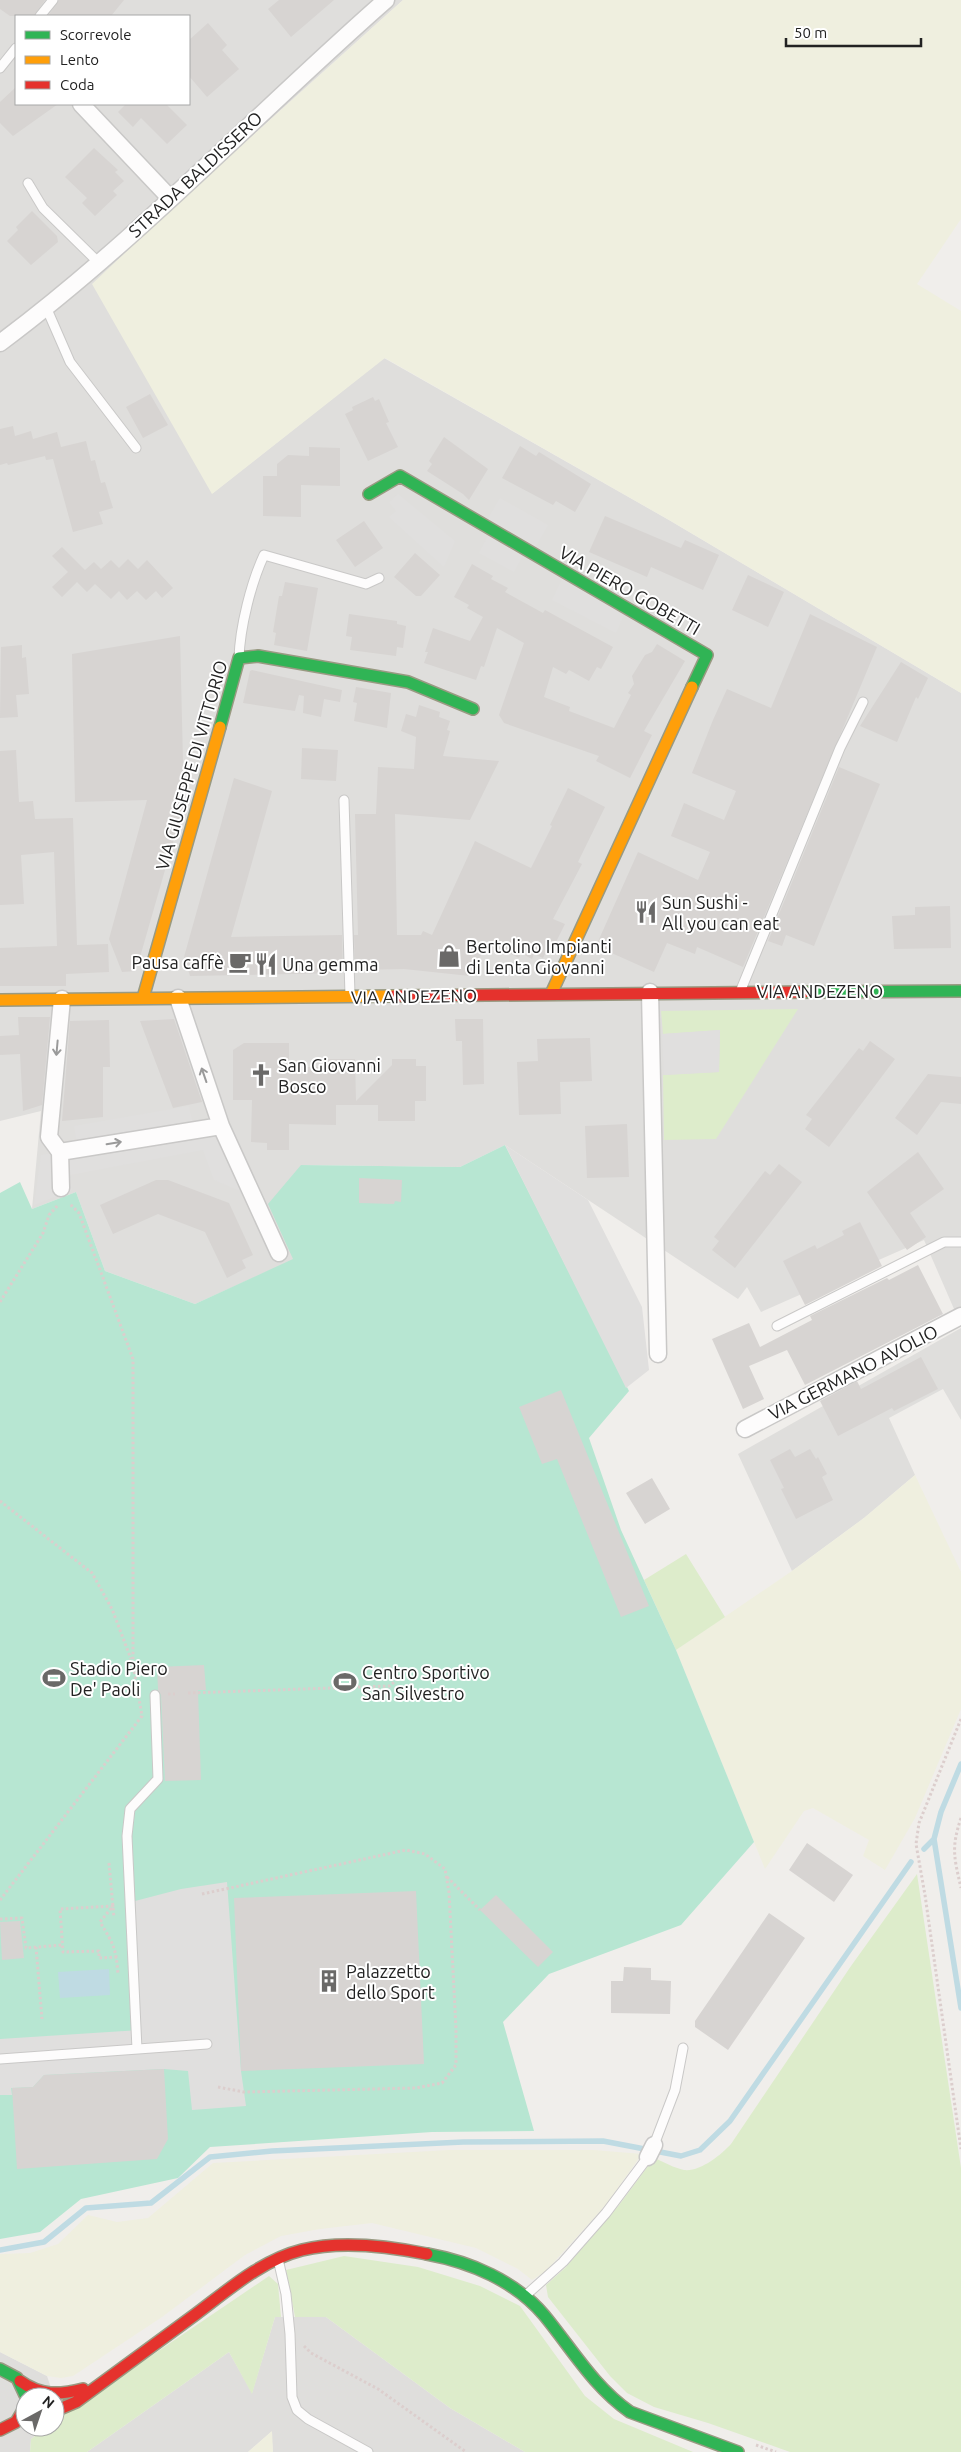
<svg xmlns="http://www.w3.org/2000/svg" width="961" height="2452" viewBox="0 0 961 2452" font-family="Ubuntu,sans-serif">
	<style>
		.residential { fill: #dfdedc; fill-rule: evenodd }
		.farmland { fill: #efefdf }
		.grass { fill: #ddeccb }
		.pitch { fill: #b7e6d2 }
		.parking { fill: #e0dfde }
		.water { fill: #bfdbe3 }
		.lines { fill: none; stroke-linecap: round; stroke-linejoin: round }
		.stream { stroke: #bfdbe3; stroke-width: 5.5 }
		.building { fill: #d7d4d2 }
		.lane-casing { stroke: #c9c8c7; stroke-width: 11 }
		.street-casing { stroke: #c9c8c7; stroke-width: 19 }
		.fast-casing { stroke: #999a82; stroke-width: 14 }
		.slow-casing { stroke: #999a82; stroke-width: 14 }
		.jam-casing { stroke: #999a82; stroke-width: 14 }
		.path { stroke: #dccecd; stroke-width: 3; stroke-dasharray: 2.5 2.5; stroke-linecap: butt }
		.lane { stroke: #fdfcfc; stroke-width: 9 }
		.street { stroke: #fdfcfc; stroke-width: 16 }
		.fast { stroke: #30b455; stroke-width: 11 }
		.slow { stroke: #ff9f0a; stroke-width: 11 }
		.jam { stroke: #e5322d; stroke-width: 11 }
		.oneway { stroke: #9a9a9a }
		.labels { text-anchor: middle; dominant-baseline: central; stroke-width: 4; stroke-linejoin: round; paint-order: stroke }
		.street-label { font-size: 18px; fill: #222; stroke: #fff }
		.poi-label { font-size: 18px; fill: #222; stroke: #fff; text-anchor: start }
	</style>
	<rect width="100%" height="100%" fill="#f0eeeb"/>
	<path class="residential" d="M0,0H403L181,200L213,493L384,358L669,520L961,693V1325L924,1240L761,1312L747,1287L738,1299L505,1145L460,1167L301,1165L293,1260L195,1304L105,1271L76,1192L32,1209L41,1111L0,1121ZM16,16H189V104H16Z
		M961,1328V1420L943,1389L889,1418L915,1475L864,1518L792,1571L738,1454Z
		M275,2317H326L450,2408L525,2452H273L271,2432L248,2452H87L229,2352L252,2393Z
		M0,2352L47,2376L54,2397H25V2427H47L31,2439L30,2452H0Z"/>
	<path class="farmland" d="M403,0H961V219L917,284L961,311V693L669,520L385,358L212,494L92,284L181,200Z
		M915,1475L961,1572V1709L915,1818L885,1870L863,1856L869,1840L813,1808L804,1811L765,1869L676,1650L792,1571L864,1518Z
		M449,2150H594L642,2154L606,2205L545,2272L532,2280L518,2269L476,2248L372,2223L320,2229L281,2236L245,2255L162,2317L73,2376L61,2378L47,2376L0,2352V2254L30,2253L58,2244L88,2215L117,2222L148,2218L213,2163Z
		M272,2431L273,2452H248Z"/>
	<path class="grass" d="M798,1009L716,1139L664,1140L663,1075L719,1072L720,1030L663,1034L661,1011Z
		M686,1554L725,1617L676,1650L644,1580Z
		M917,1874L961,2168V2452H790L708,2423L654,2407L627,2393L610,2376L548,2297L546,2285L565,2268L619,2205L654,2158C664,2162 674,2168 684,2170C700,2172 721,2155 731,2144L851,1966Z
		M344,2256L418,2267L480,2286L520,2306L585,2396L614,2419L693,2452H525L450,2408L326,2317H295L286,2270Z
		M269,2276L278,2284L281,2317H275L252,2394L229,2352L87,2452H30L31,2439L47,2427H55V2421Z"/>
	<path class="pitch" d="M505,1145L629,1391L589,1438L621,1530L676,1650L754,1842L681,1925L549,1974L503,2022L534,2131L432,2132L210,2147L178,2178L81,2199L40,2232L0,2239V1193L20,1182L32,1209L76,1192L105,1271L195,1304L293,1259L268,1204L301,1165L460,1167Z"/>
	<path class="parking" d="M398,494L455,541L444,567L389,517L396,511L389,502Z
		M500,498L548,525L532,553L526,550L514,572L479,553L491,530L484,525Z
		M565,573L627,608L616,633L552,600Z
		M720,1030L719,1072L664,1075L662,1034Z
		M189,1106L194,1130L221,1126L245,1193L214,1180L203,1150L70,1175L72,1190L34,1205L41,1155L78,1149L74,1126Z
		M505,1145L588,1200L642,1307L649,1370L626,1388Z
		M227,1882L241,2071L246,2106L192,2110L188,2071L164,2069L44,2075L33,2087L11,2088L12,2095H0V2039L140,2030L135,1901L181,1889Z"/>
	<path class="water" d="M109,1969L110,1995L60,1998L58,1972Z"/>
	<g class="lines">
		<path class="stream" d="M961,1764L941,1812L934,1839L961,2008
			M924,1849L934,1839
			M0,2250L44,2242L86,2208L151,2203L210,2157L272,2151L463,2142L603,2141L681,2156L700,2150L730,2121L911,1862"/>
	</g>
	<path class="building" d="M0,0H45L34,16H10L0,9Z
		M59,0H124L111,16H48Z
		M279,0H334L291,37L268,9Z
		M208,23L227,45L222,50L239,69L207,97L189,76V40Z
		M16,87V104H58L13,136L0,123V102Z
		M126,104H166L187,125L167,144L141,118L133,127L118,112Z
		M94,148L118,170L115,172L124,181L113,191L117,195L95,216L82,203L87,198L65,177Z
		M32,211L57,236L58,242L31,265L7,241L18,230L16,227Z
		M150,394L168,425L143,438L126,407Z
		M373,397L375,401L379,399L389,422L386,423L398,447L368,461L345,414L353,410L352,407Z
		M13,426L15,436L31,431L33,439L57,432L61,447L86,441L91,461L95,460L101,483L105,482L113,508L99,512L103,524L73,532L53,459L46,460L45,456L8,465L7,463L0,465V429Z
		M444,437L488,469L469,500L463,494L427,471L432,464L429,461Z
		M520,446L536,456L539,452L591,484L575,512L556,501L553,505L502,478Z
		M309,447L340,448V486L301,485V517L263,516V476H277V464L288,455L309,456Z
		M605,516L681,548L685,540L719,555L703,590L651,567L647,577L589,552Z
		M364,521L383,548L355,567L336,540Z
		M62,547L85,570L94,562L101,569L111,560L119,568L128,559L138,569L147,560L173,588L162,598L156,591L146,600L137,591L127,600L119,591L111,599L95,584L87,592L77,582L62,597L52,587L68,572L52,556Z
		M415,553L440,575L421,596H416L394,577Z
		M472,564L493,576L491,579L508,588L505,592L543,613L545,610L613,647L601,669L597,667L589,681L569,670L566,674L553,667L544,697L570,707L569,711L614,728L631,695L628,693L634,684L632,676L645,655L652,652L657,644L685,661L644,731L652,735L630,778L596,761L599,756L504,723L499,715L524,643L497,628L484,667L481,666L476,680L424,663L428,652H425L433,628L470,641L483,617L467,608L469,605L454,597Z
		M748,575L784,592L768,627L732,610Z
		M285,582L318,588L307,651L274,645L276,633L273,632L279,596H282Z
		M349,614L397,621V624L406,626L403,648L397,647L396,656L350,650L352,637L346,636Z
		M810,614L877,647L743,967L697,947L695,954L667,943L654,972L596,946L638,852L698,880L710,852L671,836L684,803L724,820L736,791L692,773L713,720L727,689L771,708Z
		M180,636L184,804L136,971L122,972L109,939L147,800L75,802L72,654Z
		M22,645V658L26,657L29,694L16,695L18,717L0,718L1,647Z
		M901,662L928,678L918,699L916,697L897,742L860,726Z
		M252,670L342,690L340,702L324,699L321,717L303,713L304,696L299,695L295,711L243,703L250,671Z
		M356,687L391,693L387,728L354,721L357,703L353,702Z
		M419,705L440,712L439,717L450,721L447,730L450,731L443,756L499,761L470,820L395,814L397,935H421L423,931L432,935L475,841L531,868L552,826L550,825L568,788L605,807L578,862L582,864L553,919L565,924L552,950L548,948L543,958L534,954L532,959L521,953L519,958L487,943L470,976L404,969L355,970L354,935H358L355,814H376L378,767L414,769L416,737L401,731L406,714L416,717Z
		M302,748L338,750L336,781L301,779Z
		M16,750L19,802L33,801L35,819L73,818L77,945L108,944L109,972L66,974V986H0V948L57,946L54,852L21,855L24,904L0,905V751Z
		M839,767L880,784L814,946L786,935L782,946L768,941Z
		M234,778L272,791L231,937L342,935L343,973L190,976L184,957Z
		M950,906L951,948L894,949L892,916L915,915V907Z
		M18,1017H50L42,1105L23,1111L20,1054L0,1055V1036L19,1035Z
		M174,1019L202,1102L173,1108L140,1021Z
		M455,1019H483L484,1084L463,1085L462,1041H456Z
		M109,1020L110,1067H103V1117L62,1121L70,1021Z
		M590,1038L592,1081L560,1082L561,1114L519,1115L517,1062L538,1061L537,1039Z
		M870,1041L895,1059L829,1147L805,1129L812,1119L806,1115L859,1048L863,1051Z
		M244,1043H289V1067H327V1059H355L356,1101L392,1065V1059H416V1066H426V1101H415V1121H378V1105H336V1125L289,1124V1150H267V1143L251,1142L252,1100H233V1050Z
		M928,1074L961,1077V1104L941,1102L917,1135L895,1118Z
		M627,1124L629,1177L587,1178L585,1126Z
		M918,1152L944,1189L910,1213L926,1237L907,1250L867,1192Z
		M779,1164L802,1182L735,1268L712,1250L719,1241L714,1237L765,1171L770,1175Z
		M359,1178L402,1180L401,1202L395,1201L394,1204L359,1203Z
		M156,1180H168L229,1203L253,1255L242,1260L246,1268L227,1278L205,1232L158,1214L113,1234L100,1205Z
		M860,1222L882,1266L805,1305L783,1261L815,1245L817,1249L844,1235L842,1231Z
		M918,1265L943,1314L805,1385L787,1350L749,1366L764,1399L743,1409L712,1339L749,1323L760,1347L812,1320L810,1316L887,1278L889,1280Z
		M921,1357L938,1389L894,1411L892,1408L838,1436L820,1401L857,1381L861,1389Z
		M561,1390L649,1606L621,1617L557,1459L542,1464L519,1407Z
		M790,1449L795,1457L810,1449L816,1459L818,1457L827,1474L822,1477L833,1500L796,1519L781,1489L784,1488L770,1460Z
		M652,1478L670,1509L645,1524L626,1493Z
		M204,1665L206,1690H198L201,1780L165,1781L161,1695L158,1690L157,1667Z
		M807,1843L853,1875L834,1902L789,1870Z
		M416,1891L424,2064L241,2071L234,1898Z
		M496,1895L553,1952L538,1967L480,1910Z
		M769,1913L805,1938L728,2050L695,2027V2021Z
		M20,1921L24,1958L2,1960L0,1922Z
		M624,1967L651,1968V1980L671,1981L670,2014L611,2013V1981H623Z
		M164,2069L168,2139L157,2159L17,2169L12,2088L33,2087L44,2075Z"/>
	<g class="lines">
		<defs>
			<path id="lane" d="M40,16L53,0
				M0,68L16,48
				M28,183L43,208L98,262
				M46,307L70,362L136,448
				M239,658C240,627 251,583 264,555L366,584L379,578
				M344,800L350,995
				M740,992L840,748L863,702
				M777,1326L944,1242H961
				M137,2049L127,1836L130,1809L158,1779L155,1695
				M0,2059L207,2044
				M654,2145L675,2090L683,2048
				M278,2259L286,2294L290,2334L292,2397L297,2410L308,2419L368,2452
				M525,2296L563,2262L606,2213L648,2157"/>
			<path id="street" d="M81,104L170,198
				M0,343C138,240 257,113 386,0
				M650,992L658,1354
				M62,999L49,1137L60,1152L221,1126L178,998
				M221,1126L279,1253
				M60,1152L61,1188
				M745,1429L961,1316
				M648,2157L654,2145"/>
			<path id="fast" d="M369,494L400,476L707,655L692,687
				M220,727L239,658L258,656L408,682L473,709
				M805,992L961,991
				M427,2254C471,2262 515,2281 544,2315C572,2349 593,2386 630,2412L738,2452
				M0,2369L17,2378L25,2395"/>
			<path id="slow" d="M551,994L692,687
				M143,998L220,727
				M0,1000L394,996"/>
			<path id="jam" d="M394,996L805,992
				M20,2381C41,2396 59,2395 83,2389
				M55,2411L76,2402C116,2373 156,2343 196,2314C228,2290 262,2260 302,2250C342,2240 388,2246 427,2254
				M0,2430L16,2422L25,2407"/>
		</defs>
		<use href="#lane" class="lane-casing"/>
		<use href="#street" class="street-casing"/>
		<use href="#fast" class="fast-casing"/>
		<use href="#slow" class="slow-casing"/>
		<use href="#jam" class="jam-casing"/>
		<path class="path" d="M0,1302L43,1233L49,1215L58,1205
			M0,1501L92,1573L112,1609L131,1659
			M188,1693L390,1686L398,1678
			M168,1694H175
			M961,1719L919,1823L916,1844L925,1895L961,2149
			M961,1818C951,1848 954,1857 961,1888
			M109,1863L114,1918
			M447,1877L480,1910
			M202,1894L406,1850L425,1854L445,1869L449,1892L456,2029V2065L442,2083L416,2088L244,2092L218,2087
			M0,1900L142,1716L133,1664V1359L79,1213L69,1203
			M0,1919L22,1918L26,1948L62,1945
			M36,1947L42,2019
			M117,1957L99,1958V1951L63,1952L60,1909L113,1906L100,1922C114,1945 116,1948 118,1975
			M304,2346L311,2353L378,2389L466,2452
			M756,2445L776,2452"/>
		<use href="#lane" class="lane"/>
		<use href="#street" class="street"/>
		<use href="#fast" class="fast"/>
		<use href="#slow" class="slow"/>
		<use href="#jam" class="jam"/>
	</g>
	<defs><path id="oneway-shaft" d="M-6 0H5M1.5-3L5.5 0L1.5 3" fill="none" stroke-width="1.6" stroke-linecap="round" stroke-linejoin="round" transform="scale(1.25)"/></defs>
	<g class="oneway">
		<use href="#oneway-shaft" transform="translate(57 1048) rotate(95)"/>
		<use href="#oneway-shaft" transform="translate(204 1075) rotate(-109)"/>
		<use href="#oneway-shaft" transform="translate(114 1143) rotate(-9)"/>
	</g>
	<defs>
		<symbol id="restaurant-bare" viewBox="-9 -9 18 18"><path d="M-5-6h1v4h1v-4h1v4h1v-4h1v5L-1.5 .5V6h-2V.5L-5-1ZM5-6V6H3V1.5H1.5Q1.5-4 5-6Z" fill="#6a6968" stroke="#fff" stroke-width="2.5" paint-order="stroke"/></symbol>
		<symbol id="shop-bare" viewBox="-9 -9 18 18"><path d="M-5-2.5h2.3a2.7 3.5 0 0 1 5.4 0H5L5.5 6h-11ZM-1.5-2.5h3a1.5 2.3 0 0 0-3 0Z" fill="#6a6968" stroke="#fff" stroke-width="2.5" paint-order="stroke"/></symbol>
		<symbol id="cafe-bare" viewBox="-9 -9 18 18"><path d="M-5.5-4.5H6V0H3Q3 3.5 0 3.5H-2.5Q-5.5 3.5-5.5 0ZM3-3.2v2h1.7v-2ZM-6 4.5H4V6H-6Z" fill="#6a6968" stroke="#fff" stroke-width="2.5" paint-order="stroke"/></symbol>
		<symbol id="church-bare" viewBox="-9 -9 18 18"><path d="M-1.2-6h2.4v3.5h3.3v2.4h-3.3V6h-2.4V-.1h-3.3v-2.4h3.3Z" fill="#6a6968" stroke="#fff" stroke-width="2.5" paint-order="stroke"/></symbol>
		<symbol id="stadium-bare" viewBox="-9 -9 18 18"><path d="M0-5a6.5 5 0 1 0 0 10a6.5 5 0 1 0 0-10ZM-3.5-1.8h7v3.6h-7Z" fill="#6a6968" stroke="#fff" stroke-width="2.5" paint-order="stroke"/></symbol>
		<symbol id="building-bare" viewBox="-9 -9 18 18"><path d="M-4-6H4V6H1V3H-1V6H-4ZM-2.5-4.3h1.7v1.8h-1.7ZM.8-4.3h1.7v1.8H.8ZM-2.5-1h1.7V.8h-1.7ZM.8-1h1.7V.8H.8Z" fill="#6a6968" stroke="#fff" stroke-width="2.5" paint-order="stroke"/></symbol>
	</defs>
	<g fill-rule="evenodd">
		<use href="#restaurant-bare" x="630" y="896" width="32" height="32"/>
		<use href="#shop-bare" x="433" y="940" width="32" height="32"/>
		<use href="#cafe-bare" x="224" y="946" width="32" height="32"/>
		<use href="#restaurant-bare" x="250" y="948" width="32" height="32"/>
		<use href="#church-bare" x="245" y="1059" width="32" height="32"/>
		<use href="#stadium-bare" x="38" y="1662" width="32" height="32"/>
		<use href="#stadium-bare" x="329" y="1666" width="32" height="32"/>
		<use href="#building-bare" x="313" y="1965" width="32" height="32"/>
	</g>
	<g class="labels">
		<g class="street-label">
			<text transform="translate(195 174) rotate(-43)">STRADA BALDISSERO</text>
			<text transform="translate(630 590) rotate(30)">VIA PIERO GOBETTI</text>
			<text transform="translate(191 765) rotate(-74)">VIA GIUSEPPE DI VITTORIO</text>
			<text x="820" y="991">VIA ANDEZENO</text>
			<text transform="translate(414 996) rotate(-1)">VIA ANDEZENO</text>
			<text transform="translate(853 1372) rotate(-27)">VIA GERMANO AVOLIO</text>
		</g>
		<g class="poi-label">
			<text x="662" y="902">Sun Sushi -<tspan x="662" dy="21">All you can eat</tspan></text>
			<text x="466" y="946">Bertolino Impianti<tspan x="466" dy="21">di Lenta Giovanni</tspan></text>
			<text x="224" y="962" text-anchor="end">Pausa caffè</text>
			<text x="282" y="964">Una gemma</text>
			<text x="278" y="1065">San Giovanni<tspan x="278" dy="21">Bosco</tspan></text>
			<text x="70" y="1668">Stadio Piero<tspan x="70" dy="21">De' Paoli</tspan></text>
			<text x="362" y="1672">Centro Sportivo<tspan x="362" dy="21">San Silvestro</tspan></text>
			<text x="346" y="1971">Palazzetto<tspan x="346" dy="21">dello Sport</tspan></text>
		</g>
	</g>
	<rect x="15" y="15" width="175" height="90" fill="#ffffff" stroke="#a7a7a7"/>
	<rect x="25" y="31" width="25" height="8" fill="#30b455" stroke="#a7a7a7"/>
	<text x="60" y="40" font-size="15" fill="#222222">Scorrevole</text>
	<rect x="25" y="56" width="25" height="8" fill="#ff9f0a" stroke="#a7a7a7"/>
	<text x="60" y="65" font-size="15" fill="#222222">Lento</text>
	<rect x="25" y="81" width="25" height="8" fill="#e5322d" stroke="#a7a7a7"/>
	<text x="60" y="90" font-size="15" fill="#222222">Coda</text>
	<g transform="translate(40 2412) rotate(40)"><circle r="24" fill="#ffffff" stroke="#a7a7a7"/>
	<path d="M0-4L9 19L0 12L-9 19Z" fill="#6a6968"/>
	<text y="-8" font-size="14" font-weight="bold" text-anchor="middle" fill="#222222">N</text>
	</g>
	<path d="M786 38v8h135v-8" fill="none" stroke="#222222" stroke-width="2.5"/>
	<text x="794" y="38" font-size="15" fill="#222222" stroke="#ffffff" stroke-width="4" paint-order="stroke">50 m</text>
</svg>
